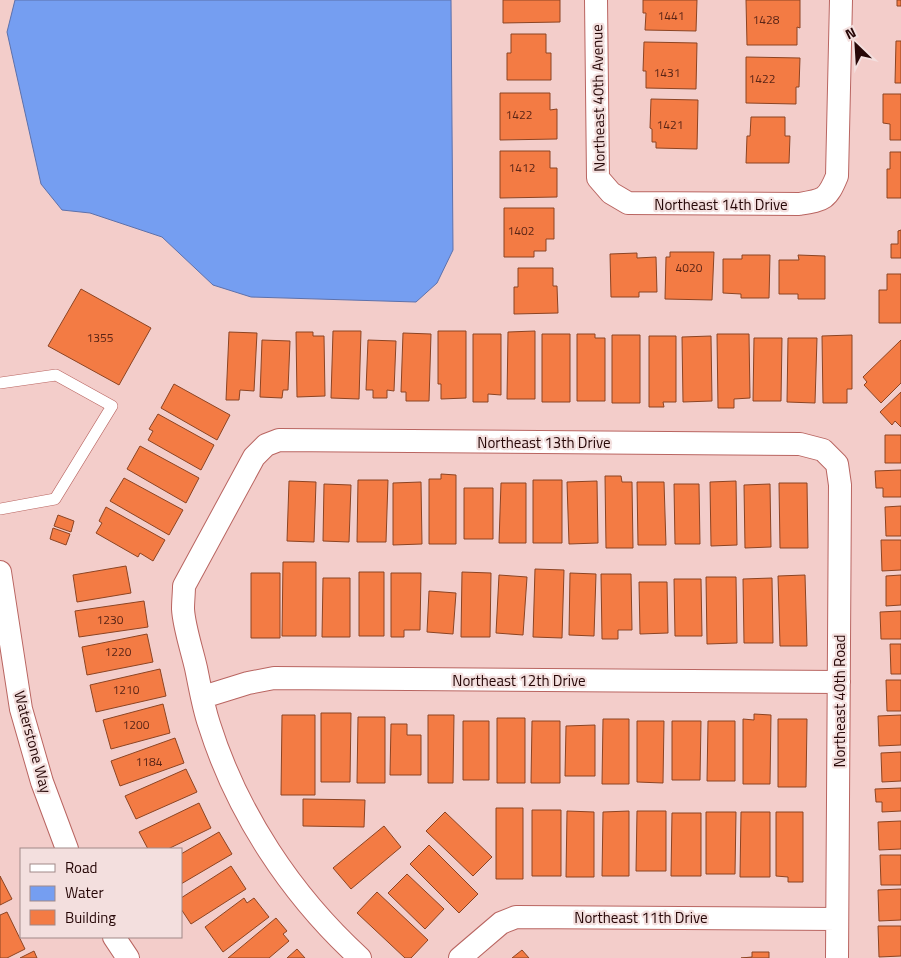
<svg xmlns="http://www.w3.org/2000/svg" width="901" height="958" viewBox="0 0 901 958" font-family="'Titillium Web',sans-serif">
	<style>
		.water { fill: #759ef1; stroke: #5d71ab }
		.building { fill: #f37b44; stroke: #8c4423 }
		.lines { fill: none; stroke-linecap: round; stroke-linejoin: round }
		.lane-casing { stroke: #b96561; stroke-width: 12 }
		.street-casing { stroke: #b96561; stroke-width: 24 }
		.lane { stroke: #fff; stroke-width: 11 }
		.street { stroke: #fff; stroke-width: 22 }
		.labels { text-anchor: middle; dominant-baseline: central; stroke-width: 4.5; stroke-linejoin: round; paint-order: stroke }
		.number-label { font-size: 12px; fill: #592416 }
		.street-label { font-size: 15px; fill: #260707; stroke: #f3dfde }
	</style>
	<rect width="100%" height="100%" fill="#f3cdca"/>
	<path class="water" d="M15,0H451L453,250L437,283L416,302L251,297L213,285L162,237L90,213L62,210L41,184L7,32Z"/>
	<path class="building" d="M503,0H560V22L503,23Z
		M643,0H697L696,31L645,30L646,13H643Z
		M746,0H800V28L797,27V45H747Z
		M897,0H901V6H897Z
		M511,34H546V53H551V80H507V53H511Z
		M896,41H901V83H895Z
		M644,42L697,43L696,89L646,88V71H643Z
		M746,57L800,58L799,87H796V104L746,103Z
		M500,93H550V110L557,109V139L500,140Z
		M883,94H901V140H890V124L883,123Z
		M651,99L698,100L697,149L656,148V142H652V129L650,128Z
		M751,117H785V136H790L789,163H746L747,136H750Z
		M500,151H550V168H557V197L500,198Z
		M890,152H901V198H887V169H890Z
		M504,208H554V239H546V251H534V257H504Z
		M901,230V258H891V244H898V231Z
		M670,252H714L712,300L665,299L666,257H670Z
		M637,253V258L656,257L657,292H639V297H611L610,254Z
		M742,255H770L769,298H741V294L723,293V259H742Z
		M798,255L825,256V299H798V294H779V260H799Z
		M518,268H553V286H557L558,313L514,314V287H518Z
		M887,274H901V323H879V290H887Z
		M81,289L151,328L119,385L48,346Z
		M333,331H361L359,399L331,398Z
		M438,331H466V398L441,399V384H438Z
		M535,331V399H507L508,332Z
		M229,332L257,333L254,391L240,390L239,400H226Z
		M296,332H313V336H324L325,396L297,397Z
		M403,333L431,334L429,401H406V392H401Z
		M473,334H501V395L488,394V402H473Z
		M542,334H570V402H542Z
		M577,334H595V338H605V401H577Z
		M717,334H749L750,398L734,399V408H718Z
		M612,335H640V403H612Z
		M852,335V389H847V403H823L822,336Z
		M649,336H676V402H663L664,407H649Z
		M711,336L712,401L683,402L682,337Z
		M754,338H782L781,401H753Z
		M788,338H817L815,403L787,402Z
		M262,340L290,341L288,390H283L282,398L260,397Z
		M368,340L396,341L394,391L387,390V398H373V390H366Z
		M901,340V383L881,403L864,385L867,382L863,377Z
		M174,384L230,415L217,440L161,408Z
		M901,392V427L895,421L892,425L880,412Z
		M158,414L214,445L201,470L148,440L153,431L149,429Z
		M885,435H901V463H885Z
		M140,446L199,478L186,503L127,469Z
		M901,470V497H883V488H876L875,471Z
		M441,474L456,475V544H429V479H441Z
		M605,476H621L622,482H632L633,548H606Z
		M124,478L183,510L169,535L110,501Z
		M358,480H388L386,542H357Z
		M533,480H562V543H533Z
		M289,481L316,482L314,542L287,541Z
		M597,481L598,543L569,544L567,482Z
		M736,481L737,545L711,546L710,482Z
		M421,482L422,544L393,545V483Z
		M637,482H664L666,545H638Z
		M501,483H526V543H499Z
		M779,483H807L808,548H780Z
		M324,484L351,485L349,542L323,541Z
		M674,484H699L700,544H675Z
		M770,484L771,547L745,548L744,485Z
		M464,488H493V539H464Z
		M901,506V536H886L885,507Z
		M106,507L165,540L153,561L140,553L138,557L96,533L102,523L99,521Z
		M58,515L74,521L71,532L54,526Z
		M53,528L70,534L66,545L50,539Z
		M881,540H901V570L882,571Z
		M283,562H316V636H282Z
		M126,566L131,593L77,602L73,575Z
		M535,569L564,570L562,638L533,637Z
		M359,572H384V636H359Z
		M462,572L491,573L490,637H461Z
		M251,573H280V638H251Z
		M391,573H421L420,630H404V637H391Z
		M570,573L596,574L594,636L569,635Z
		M601,574H631L632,630H618V639H602Z
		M499,575L527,577L523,635L496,633Z
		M805,575L807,646H780L778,576Z
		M901,575V605L886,606V576Z
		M706,577H736L737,643L707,644Z
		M323,578H350V637H322Z
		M772,578L773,643H744L743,579Z
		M674,579H701L702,636H675Z
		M639,582H667L668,633L640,634Z
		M429,591L456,593L453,634L427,632Z
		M144,601L148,627L79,637L75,611Z
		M901,611V639H881L880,612Z
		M147,634L153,662L87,675L82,647Z
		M890,644H901V674H891Z
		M160,669L166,696L96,712L90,685Z
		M886,680H901V711H887Z
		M163,704L170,733L111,749L103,720Z
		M321,713H351L350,782H321Z
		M754,714L771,715L770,784H743V719L754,720Z
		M282,715H315V795H281Z
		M428,715H454L453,783H428Z
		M901,715V745L879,746L878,716Z
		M358,717H385V783H357Z
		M497,718H525V783H497Z
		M603,719H629V784H602Z
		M778,719H807L806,787H778Z
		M463,721H489V780H463Z
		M532,721H560V783H531Z
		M637,721H664L663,783L637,782Z
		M672,721H701L700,780H672Z
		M708,721H735V781H707Z
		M391,724H407V735H421V775H390Z
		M595,725V776H565L566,726Z
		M175,738L184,763L120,786L111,761Z
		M901,752V781L882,782L881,753Z
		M186,769L197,792L136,819L125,796Z
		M901,788V811L882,812V802H876L875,789Z
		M303,799L365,800L364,827L303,826Z
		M199,803L211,828L168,849H148L139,832Z
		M496,808H523V879H496Z
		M532,810H561V876H532Z
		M567,811L594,812V877H566Z
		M629,811V876H602L603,812Z
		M637,811H666V871H636Z
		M445,812L492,857L473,876L426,831Z
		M706,812H736L735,874H706Z
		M741,812H770V877H740Z
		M776,812H803V882H788V877L776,876Z
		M672,813H701V876H671Z
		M901,821V849L879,850L878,822Z
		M384,826L401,847L351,889L333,868Z
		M219,832L232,854L181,884V854Z
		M429,845L478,894L459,913L410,864Z
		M880,855H901V885H881Z
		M231,866L246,889L191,924L181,909V898Z
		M407,874L444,909L425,929L388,893Z
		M0,876L12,899L0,905Z
		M901,889V920L879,921L878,890Z
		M377,892L428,940L411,958H405L357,913Z
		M244,898L247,903L254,898L269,917L223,952L205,927Z
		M7,912L25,949L7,958H0V915Z
		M276,918L287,931L283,934L289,941L269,958H228Z
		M878,926H901V956L879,957Z
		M297,949L305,958H287Z
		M522,950L529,958H512Z
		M34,951L37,958H20Z
		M752,952H769V958H741L752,957Z"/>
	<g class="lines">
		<defs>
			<path id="lane" d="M0,383L56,375L112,406L55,499L0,509"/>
			<path id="street" d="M596,0L598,178L611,193L628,203L799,204C824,200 827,200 837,176L841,0
				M0,572L21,709L42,782L67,849
				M203,697L248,683L274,678L839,682
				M114,937L128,958
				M360,958C291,895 237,813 209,724C203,706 200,687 196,668C192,650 184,627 183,609C183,601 184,593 184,586L254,457L266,445L279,440L800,444L823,450L837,464L840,485L837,958
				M460,958L501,923L516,917L837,919"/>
		</defs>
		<use href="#lane" class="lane-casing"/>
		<use href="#street" class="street-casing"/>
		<use href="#lane" class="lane"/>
		<use href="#street" class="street"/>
	</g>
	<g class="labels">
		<g class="number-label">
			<text x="671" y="15">1441</text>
			<text x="766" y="19">1428</text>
			<text x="667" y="72">1431</text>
			<text x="762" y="78">1422</text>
			<text x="519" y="114">1422</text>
			<text x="670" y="124">1421</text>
			<text x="522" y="167">1412</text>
			<text x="521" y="230">1402</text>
			<text x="689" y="267">4020</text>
			<text x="100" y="337">1355</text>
			<text x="110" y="619">1230</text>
			<text x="118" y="651">1220</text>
			<text x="126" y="689">1210</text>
			<text x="136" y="724">1200</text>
			<text x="149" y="761">1184</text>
		</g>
		<g class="street-label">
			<text transform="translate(598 98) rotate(-91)">Northeast 40th Avenue</text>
			<text x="721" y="204">Northeast 14th Drive</text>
			<text x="544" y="442">Northeast 13th Drive</text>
			<text x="519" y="680">Northeast 12th Drive</text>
			<text transform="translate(839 701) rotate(-90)">Northeast 40th Road</text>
			<text transform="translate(33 742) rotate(75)">Waterstone Way</text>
			<text x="641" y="917">Northeast 11th Drive</text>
		</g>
	</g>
	<rect x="20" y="848" width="162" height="90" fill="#f3dfde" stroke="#a18988"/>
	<rect x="30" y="864" width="25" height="8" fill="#ffffff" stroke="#a18988"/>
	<text x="65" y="873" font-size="15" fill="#260707">Road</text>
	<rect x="30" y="886" width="25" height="15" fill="#759ef1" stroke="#a18988"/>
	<text x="65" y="898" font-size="15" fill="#260707">Water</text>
	<rect x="30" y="910" width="25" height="15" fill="#f37b44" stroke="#a18988"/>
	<text x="65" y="923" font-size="15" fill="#260707">Building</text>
	<g transform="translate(856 45) rotate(335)" stroke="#f3dfde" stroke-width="4" paint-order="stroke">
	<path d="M0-4L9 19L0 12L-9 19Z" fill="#260707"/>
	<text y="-8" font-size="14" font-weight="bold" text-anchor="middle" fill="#260707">N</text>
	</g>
</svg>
